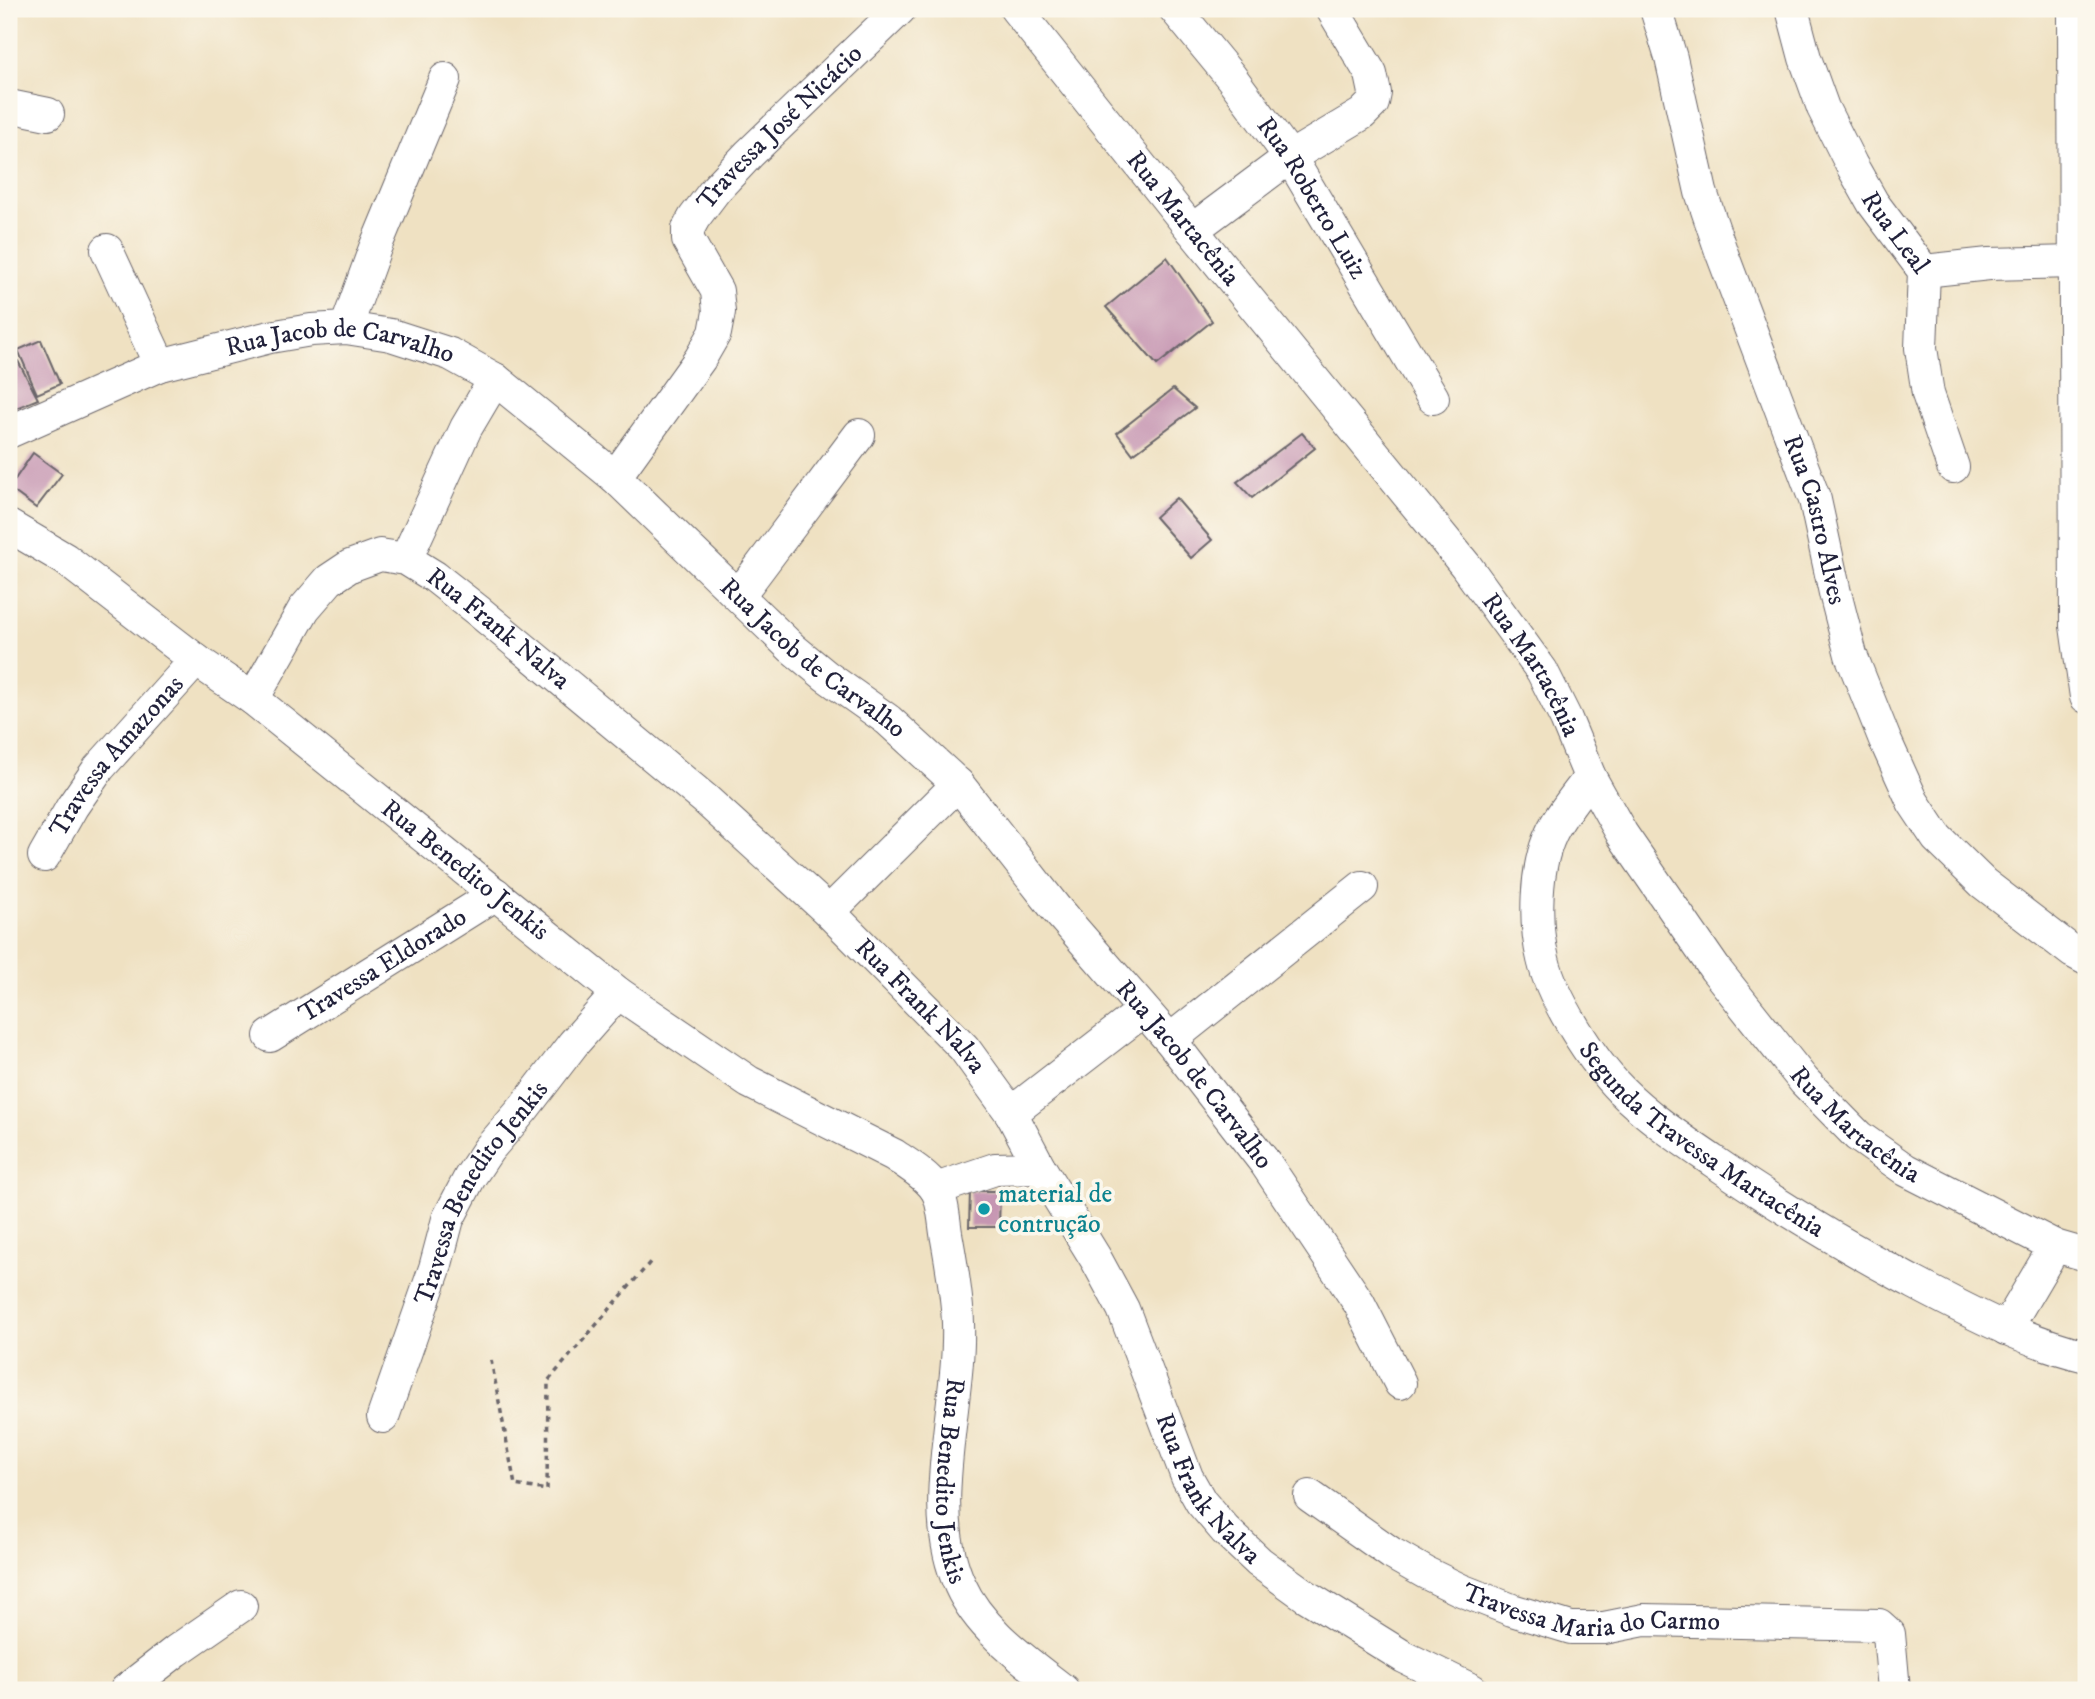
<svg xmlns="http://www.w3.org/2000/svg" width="2095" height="1699" viewBox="0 0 2095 1699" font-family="'IM FELL DW Pica',serif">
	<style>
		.building { fill: #c696b2 }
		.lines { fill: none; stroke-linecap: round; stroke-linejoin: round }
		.minor-casing { stroke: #6a656a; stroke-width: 34 }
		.path { stroke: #6a656a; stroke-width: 3.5; stroke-dasharray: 5 5; stroke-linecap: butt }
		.minor { stroke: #fff; stroke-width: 32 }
		.culture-dot { fill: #0f9aa8; stroke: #fbf7ec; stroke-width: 2.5 }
		.labels { text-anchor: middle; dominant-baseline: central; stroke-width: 7; stroke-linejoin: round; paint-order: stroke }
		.street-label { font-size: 26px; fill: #22223b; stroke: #fbf7ec }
		.culture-label { font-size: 26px; fill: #0d838f; stroke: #fbf7ec; text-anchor: start }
	</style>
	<rect width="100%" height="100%" fill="#fbf7ec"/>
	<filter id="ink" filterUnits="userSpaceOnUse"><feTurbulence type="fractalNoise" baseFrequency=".0143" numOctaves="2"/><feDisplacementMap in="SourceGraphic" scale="14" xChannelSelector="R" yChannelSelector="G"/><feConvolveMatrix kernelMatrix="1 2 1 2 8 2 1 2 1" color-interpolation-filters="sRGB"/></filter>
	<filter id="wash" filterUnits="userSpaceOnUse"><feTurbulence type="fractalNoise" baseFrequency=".00686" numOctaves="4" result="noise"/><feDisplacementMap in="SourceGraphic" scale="28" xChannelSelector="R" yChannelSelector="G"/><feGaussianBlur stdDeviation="1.57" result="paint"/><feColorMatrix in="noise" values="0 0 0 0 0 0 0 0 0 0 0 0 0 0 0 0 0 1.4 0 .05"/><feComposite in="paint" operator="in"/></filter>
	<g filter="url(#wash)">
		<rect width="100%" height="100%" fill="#efe1c2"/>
		<g id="blocks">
			<path class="building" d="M1167,257L1212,321L1157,365L1106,307Z
				M41,340L60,384L37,394L18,350Z
				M18,361L38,399L9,411V383L13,389L9,380V366Z
				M1173,389L1195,408L1133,454L1117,433Z
				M1302,433L1315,448L1252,498L1237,482Z
				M33,453L62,474L36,508L9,488Z
				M1176,498L1212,540L1191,558L1155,517Z
				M970,1191H1000L999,1227H969Z"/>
		</g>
	</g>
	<g filter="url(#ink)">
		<use href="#blocks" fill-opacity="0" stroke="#6a656a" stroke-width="2"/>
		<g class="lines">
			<defs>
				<g id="minor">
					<path id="s1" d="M1016,9L1192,230L1466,566L1542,671L1566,719L1590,777L1622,834L1715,969L1804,1081L1858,1136L1906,1170L2055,1246L2086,1255"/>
					<path id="s2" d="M1175,9L1231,77L1290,157L1433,398"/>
					<path id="s3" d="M1656,9L1671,58L1701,192L1721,251L1815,500L1835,593L1851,655L1885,740L1913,802L1937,838L1983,883L2073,952L2086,959"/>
					<path id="s4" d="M1792,9L1805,58L1823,108L1851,164L1873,203L1924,271L1921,348L1928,394L1953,467"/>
					<path d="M2074,9L2076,626L2086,697"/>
					<path d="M9,106L48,114"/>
					<path d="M1192,230L1290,157L1362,114L1373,103L1375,93L1371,74L1332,9"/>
					<path d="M107,250L160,365"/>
					<path d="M1924,271L1989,264L2074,262"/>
					<path d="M346,328L375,248L445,79"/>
					<path id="s5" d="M9,432L160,365L270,337L311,330L346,328L391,335L450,354L495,379L615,477L792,648L826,676L888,720L958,784L1056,909L1170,1040L1266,1164L1359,1303L1400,1383"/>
					<path id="s6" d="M615,477L700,359L715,333L719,312L717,291L688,240V229L694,218L716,189L749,154L900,9"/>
					<path id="s7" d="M9,526L65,559L196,660L253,699L618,993L749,1082L894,1155C907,1164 925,1174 935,1188C944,1200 944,1225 947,1239C952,1267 957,1295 958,1323C961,1405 924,1509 960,1585C980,1630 1026,1661 1063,1690"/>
					<path d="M406,559L466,428L495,379"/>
					<path d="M739,595L859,435"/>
					<path id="s8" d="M253,699L304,609L329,580L350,566L380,555L406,559L435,577L477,610L705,799L829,912L964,1048L1011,1113L1040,1168L1096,1259L1123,1309L1187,1477L1201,1502L1225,1530L1259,1562L1306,1596L1404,1657L1472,1690"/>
					<path id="s9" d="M1590,777C1577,795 1560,814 1551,834C1535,868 1534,923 1543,959C1552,998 1592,1061 1621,1090C1648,1117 1681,1139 1713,1161C1775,1204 1840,1243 1907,1279C1964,1309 2023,1341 2086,1356"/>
					<path id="s10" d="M44,856L72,807L99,768L196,660"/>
					<path d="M829,912L958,784"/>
					<path id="s11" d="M270,1036L496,894"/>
					<path d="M1170,1040L1362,887"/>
					<path d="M1011,1113L1143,1011"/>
					<path d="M936,1189L995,1169L1040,1168"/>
					<path d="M2006,1329L2055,1246"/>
					<path id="s12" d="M383,1417L435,1268L448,1219L470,1177L488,1150L524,1108L573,1044L618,993"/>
					<path id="s13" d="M1310,1496L1391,1553L1426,1573L1461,1590L1512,1610L1571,1628H1604L1644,1620L1879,1625L1889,1634L1894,1690"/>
					<path d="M126,1690L176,1651L241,1606"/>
				</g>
			</defs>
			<use href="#minor" class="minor-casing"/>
			<path class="path" d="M491,1360L515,1485L547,1490L548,1381L652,1260"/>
			<use href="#minor" class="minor"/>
		</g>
	</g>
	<circle class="culture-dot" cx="984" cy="1209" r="7"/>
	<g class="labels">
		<g class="street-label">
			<text stroke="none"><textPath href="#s6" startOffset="425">Travessa José Nicácio</textPath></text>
			<text stroke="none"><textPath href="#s2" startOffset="234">Rua Roberto Luiz</textPath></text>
			<text stroke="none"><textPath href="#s1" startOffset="268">Rua Martacênia</textPath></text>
			<text stroke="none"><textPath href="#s4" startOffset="248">Rua Leal</textPath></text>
			<text stroke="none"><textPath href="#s5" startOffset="350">Rua Jacob de Carvalho</textPath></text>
			<text stroke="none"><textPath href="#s3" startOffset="536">Rua Castro Alves</textPath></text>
			<text stroke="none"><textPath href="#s8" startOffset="341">Rua Frank Nalva</textPath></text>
			<text stroke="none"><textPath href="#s5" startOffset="938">Rua Jacob de Carvalho</textPath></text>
			<text stroke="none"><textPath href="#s1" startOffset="835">Rua Martacênia</textPath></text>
			<text stroke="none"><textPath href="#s10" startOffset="124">Travessa Amazonas</textPath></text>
			<text stroke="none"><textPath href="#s7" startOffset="572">Rua Benedito Jenkis</textPath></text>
			<text stroke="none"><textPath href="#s11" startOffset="133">Travessa Eldorado</textPath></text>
			<text stroke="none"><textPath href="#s8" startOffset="908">Rua Frank Nalva</textPath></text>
			<text stroke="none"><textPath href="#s5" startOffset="1505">Rua Jacob de Carvalho</textPath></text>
			<text stroke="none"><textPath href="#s1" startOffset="1402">Rua Martacênia</textPath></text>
			<text stroke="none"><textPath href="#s9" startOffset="444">Segunda Travessa Martacênia</textPath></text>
			<text stroke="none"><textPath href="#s12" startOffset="247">Travessa Benedito Jenkis</textPath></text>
			<text stroke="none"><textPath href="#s7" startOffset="1438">Rua Benedito Jenkis</textPath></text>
			<text stroke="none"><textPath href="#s8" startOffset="1475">Rua Frank Nalva</textPath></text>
			<text stroke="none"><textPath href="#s13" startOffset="313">Travessa Maria do Carmo</textPath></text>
		</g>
		<g class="culture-label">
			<text x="998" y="1194">material de<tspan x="998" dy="30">contrução</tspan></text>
		</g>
	</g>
	<rect width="2095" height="1699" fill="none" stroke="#fbf7ec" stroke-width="35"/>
</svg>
